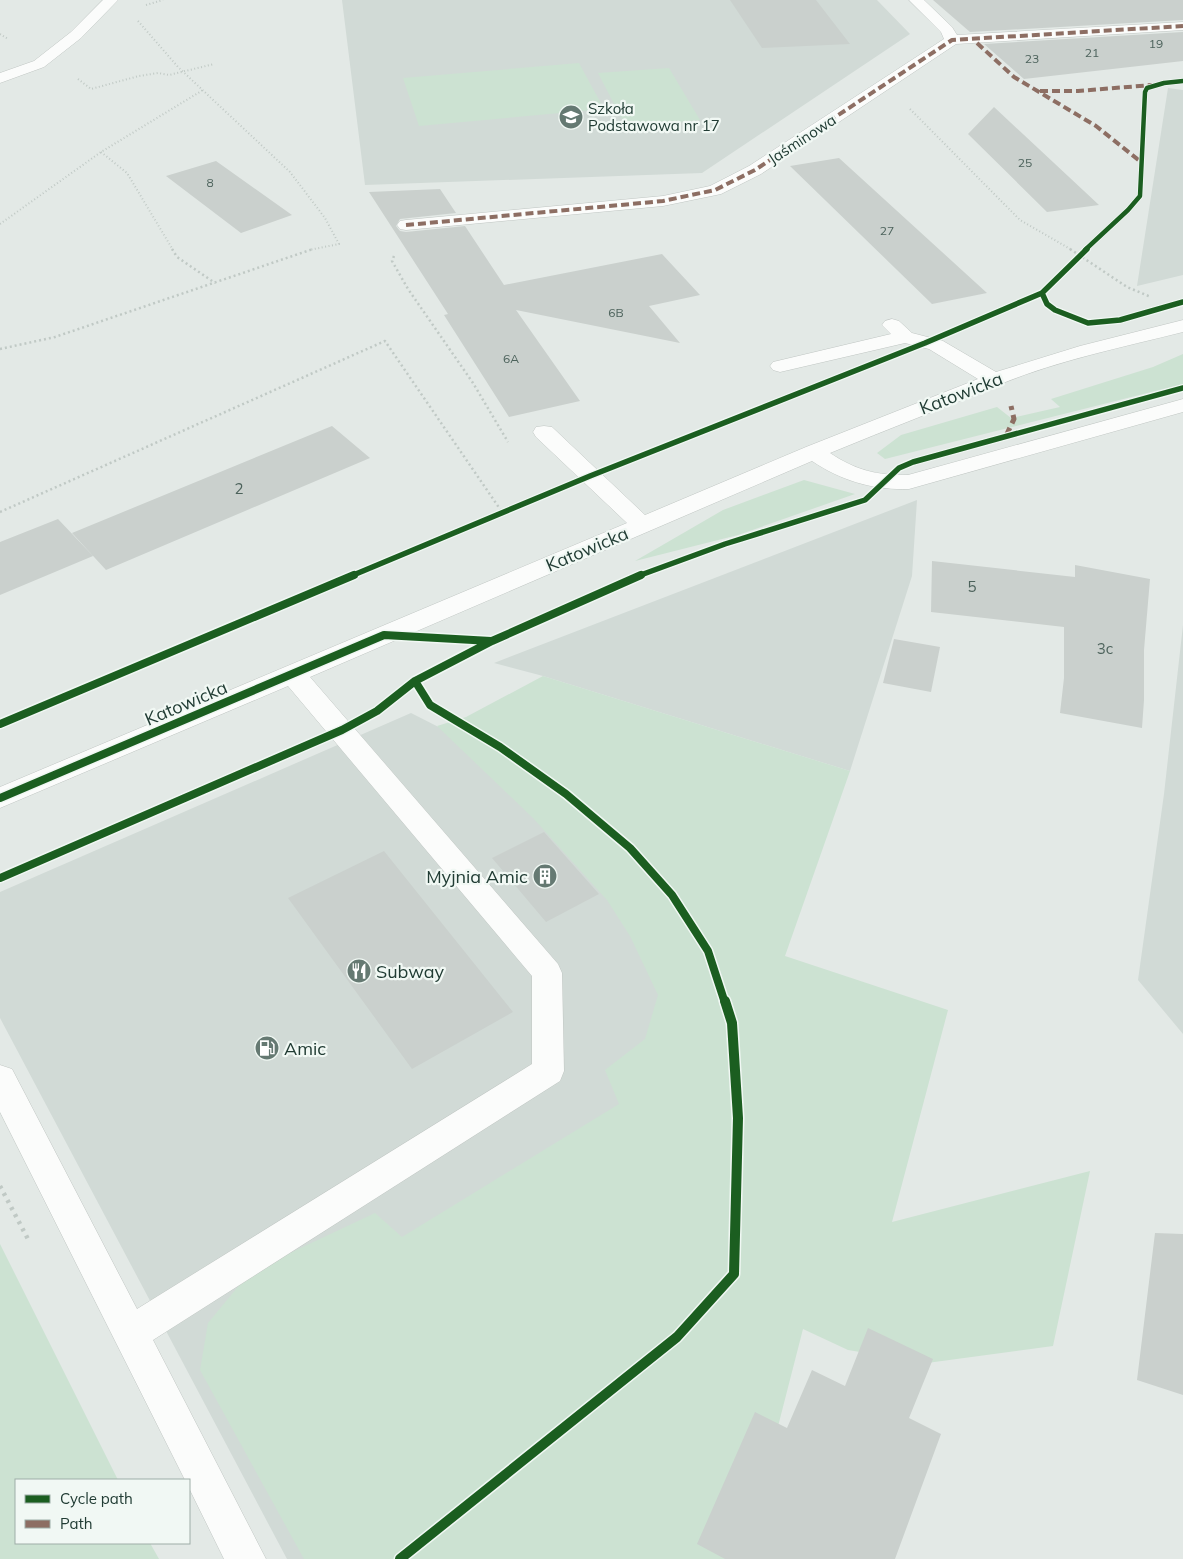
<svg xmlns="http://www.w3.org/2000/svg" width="1183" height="1559" viewBox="0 0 1183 1559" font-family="Mulish,sans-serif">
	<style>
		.built { fill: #d1dad6 }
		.green { fill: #cce2d2 }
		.building { fill: #cad0cd }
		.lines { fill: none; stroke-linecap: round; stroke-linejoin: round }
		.minor-casing { stroke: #c0c6c3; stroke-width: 1 }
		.path-far2 { stroke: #c0c9c5; stroke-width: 2; stroke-dasharray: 1 2.5; stroke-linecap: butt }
		.path-far1 { stroke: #c0c9c5; stroke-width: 2.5; stroke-dasharray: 2 3; stroke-linecap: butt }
		.path { stroke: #c0c9c5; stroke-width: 4.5; stroke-dasharray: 3 5; stroke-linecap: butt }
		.minor { fill: #fbfcfb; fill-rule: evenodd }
		.quiet-far1 { stroke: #8d6e63; stroke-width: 4; stroke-dasharray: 8 4; stroke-linecap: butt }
		.quiet { stroke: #8d6e63; stroke-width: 5; stroke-dasharray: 9 5; stroke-linecap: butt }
		.cycleway-far3-casing { stroke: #f1f8f4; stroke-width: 6 }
		.cycleway-far2-casing { stroke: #f1f8f4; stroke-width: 8 }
		.cycleway-far1-casing { stroke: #f1f8f4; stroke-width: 11 }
		.cycleway-casing { stroke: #f1f8f4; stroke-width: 13 }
		.cycleway-far3 { stroke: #1b5e20; stroke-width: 4.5 }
		.cycleway-far2 { stroke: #1b5e20; stroke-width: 5.5 }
		.cycleway-far1 { stroke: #1b5e20; stroke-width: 8 }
		.cycleway { stroke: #1b5e20; stroke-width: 10 }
		.labels { text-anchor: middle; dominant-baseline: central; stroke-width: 4.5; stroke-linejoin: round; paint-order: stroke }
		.far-number-label { font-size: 12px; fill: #4c625b }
		.far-poi-label { font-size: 15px; fill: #213c34; stroke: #f1f8f4; text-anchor: start }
		.far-street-label { font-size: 15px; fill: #213c34; stroke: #f1f8f4 }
		.number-label { font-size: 15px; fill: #4c625b }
		.street-label { font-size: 18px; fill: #213c34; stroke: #f1f8f4 }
		.poi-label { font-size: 18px; fill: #213c34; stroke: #f1f8f4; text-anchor: start }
	</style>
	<rect width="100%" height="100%" fill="#e3e9e6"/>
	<path class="built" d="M342,0H877L910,34L702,173L365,185Z
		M1168,88L1183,90V275L1137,286Z
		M917,500L912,576L850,771L543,676L494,663Z
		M1183,625V1034L1138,980L1164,794Z
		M411,713L476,746L609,855L701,1009L320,1559H287L0,1018V892Z"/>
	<path class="green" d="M579,63L604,109L419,126L403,78Z
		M669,68L700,120L626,127L598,73Z
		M1183,354V384L885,459L877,453L901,435L997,407L1011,418L1060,407L1051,399L1153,367Z
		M804,480L855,494L738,535L635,561L723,510Z
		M543,676L850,771L785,956L948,1010L892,1222L1090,1171L1053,1346L927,1363L848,1350L803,1329L744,1559H304L200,1370L208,1323L250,1272L375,1213L402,1237L619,1104L605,1070L645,1039L658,995L630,936L607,900L533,818L437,726L466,717Z
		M0,1244L118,1480H16V1543H150L159,1559H0Z"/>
	<path class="building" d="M730,0H816L850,44L762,48Z
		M933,0H1183V20L970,32Z
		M1183,32V61L1024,79L984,44Z
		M994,107L1099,205L1047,212L968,134Z
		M839,158L987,293L932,304L790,166Z
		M216,161L292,215L241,233L166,176Z
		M440,189L456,213L400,219L396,226L400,231L406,232L465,226L504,285L662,254L700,295L649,306L680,343L516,310L580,401L509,417L444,315L448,314L369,192Z
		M332,426L370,458L106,570L72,533Z
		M58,519L93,556L0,595V542Z
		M932,561L1075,577V565L1150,579L1144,650V700L1142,728L1060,713L1064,678V627L931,612Z
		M894,639L940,647L931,692L883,683Z
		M544,832L599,894L546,922L492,858Z
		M384,851L513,1012L412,1069L288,898Z
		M1155,1233L1183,1234V1395L1137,1380Z
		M868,1328L933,1359L909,1418L941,1434L895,1559H725L697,1544L755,1412L787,1428L812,1370L845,1386Z"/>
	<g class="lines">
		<defs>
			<path id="minor" d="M103,0H118L81,38L44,67L0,83V73L34,61L71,32Z
				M909,0H924L952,27L957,35L1183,22V30L956,44L761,174L721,194L663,206L406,230L400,229L397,225L400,221L406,220L663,196L710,186L749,166L944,39L941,32Z
				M892,319L899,321L912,333L943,341L996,372L1080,346L1183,320V332C1123,347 1060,360 1003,383C946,407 888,429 830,453C855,470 878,476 908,475L1183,399V412L909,489C873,490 842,481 812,461L310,677L558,964L562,973L564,1071L560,1081L153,1340L266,1559H224L189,1488V1480H185L0,1112V1065L12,1069L137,1309L532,1064V976L288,686L0,808V787L627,523L536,437L533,432L536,427L544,426L552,427L645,515L806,447L978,379L929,349L905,343L780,372L773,370L770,366L773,362L891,334L882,325L885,321Z"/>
		</defs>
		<use href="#minor" class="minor-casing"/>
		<path class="path-far2" d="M146,5L163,0
			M138,21L178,67L290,172L325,218L339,244L309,250
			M0,34L8,39
			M78,79L91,89L139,76L158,73L169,75L214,64
			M910,109L1020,220L1072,250
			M101,152L127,173L173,250
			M0,224L101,152L203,90"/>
		<path class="path-far1" d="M172,249L177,257L215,283
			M1070,249L1127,287L1151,297
			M394,256L392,261L408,289L473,383L508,442
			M0,349L55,337L313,249
			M0,512L385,341L502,512"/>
		<path class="path" d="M0,1186L29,1241"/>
		<use href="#minor" class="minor"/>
		<path class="quiet-far1" d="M977,43L1014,77L1096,126L1141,162
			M1040,91H1078L1152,85
			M406,225L663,201L715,190L755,170L952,40L1183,26"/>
		<path class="quiet" d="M1006,436L1014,419L1011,406"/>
		<defs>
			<path id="cycleway-far3" d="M1085,250L1128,210L1140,196L1145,92L1147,88L1164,83L1183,81"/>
			<path id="cycleway-far2" d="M1042,293L1047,304L1055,310L1088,323L1120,320L1183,302
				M351,576L590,476L925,343L1042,293L1087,249
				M638,576L725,544L865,500L899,468L913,462L1183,388"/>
			<path id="cycleway-far1" d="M415,681L430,705L500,747L566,794L630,848L672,895L708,951L725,1003
				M0,724L354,575
				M0,798L384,635L491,641
				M0,878L342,730L377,711L415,681L492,641L641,575"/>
			<path id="cycleway" d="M400,1559L677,1337L734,1274L738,1118L732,1023L725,1001"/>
		</defs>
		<use href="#cycleway-far3" class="cycleway-far3-casing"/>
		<use href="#cycleway-far2" class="cycleway-far2-casing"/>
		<use href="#cycleway-far1" class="cycleway-far1-casing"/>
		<use href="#cycleway" class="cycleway-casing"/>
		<use href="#cycleway-far3" class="cycleway-far3"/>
		<use href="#cycleway-far2" class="cycleway-far2"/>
		<use href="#cycleway-far1" class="cycleway-far1"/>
		<use href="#cycleway" class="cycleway"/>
	</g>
	<defs>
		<symbol id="school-disc" viewBox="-11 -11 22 22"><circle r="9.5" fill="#657972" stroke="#f1f8f4"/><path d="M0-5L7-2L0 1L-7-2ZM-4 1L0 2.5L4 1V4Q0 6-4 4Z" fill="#fff"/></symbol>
		<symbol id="building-disc" viewBox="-11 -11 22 22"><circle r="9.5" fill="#657972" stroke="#f1f8f4"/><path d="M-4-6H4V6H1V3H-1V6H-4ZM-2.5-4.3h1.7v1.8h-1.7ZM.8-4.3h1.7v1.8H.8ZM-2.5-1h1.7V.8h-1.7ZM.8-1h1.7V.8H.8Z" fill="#fff"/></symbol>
		<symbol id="restaurant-disc" viewBox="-11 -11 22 22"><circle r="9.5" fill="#657972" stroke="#f1f8f4"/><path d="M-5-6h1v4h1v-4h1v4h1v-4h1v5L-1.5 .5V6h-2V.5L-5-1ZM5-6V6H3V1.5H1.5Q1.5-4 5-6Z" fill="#fff"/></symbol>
		<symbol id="fuel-disc" viewBox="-11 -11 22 22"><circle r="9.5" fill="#657972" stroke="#f1f8f4"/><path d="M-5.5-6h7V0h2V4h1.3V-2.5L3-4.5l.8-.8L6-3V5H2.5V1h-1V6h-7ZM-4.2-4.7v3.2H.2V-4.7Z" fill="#fff"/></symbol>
	</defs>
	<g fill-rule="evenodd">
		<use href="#school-disc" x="557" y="103" width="28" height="28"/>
		<use href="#building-disc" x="531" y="862" width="28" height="28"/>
		<use href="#restaurant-disc" x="345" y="957" width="28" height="28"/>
		<use href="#fuel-disc" x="253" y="1034" width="28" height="28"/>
	</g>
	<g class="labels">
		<g class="far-number-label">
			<text x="1156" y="43">19</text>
			<text x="1092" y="52">21</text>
			<text x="1032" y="58">23</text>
			<text x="1025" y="162">25</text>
			<text x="210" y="182">8</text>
			<text x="887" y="230">27</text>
			<text x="616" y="312">6B</text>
			<text x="511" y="358">6A</text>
		</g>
		<g class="far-poi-label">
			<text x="588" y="108">Szkoła<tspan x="588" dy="17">Podstawowa nr 17</tspan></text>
		</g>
		<g class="far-street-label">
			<text transform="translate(802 139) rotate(-33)">Jaśminowa</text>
		</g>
		<g class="number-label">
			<text x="239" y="488">2</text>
			<text x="972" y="586">5</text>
			<text x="1105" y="648">3c</text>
		</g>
		<g class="street-label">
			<text transform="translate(961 393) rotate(-21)">Katowicka</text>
			<text transform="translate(587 549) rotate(-23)">Katowicka</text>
			<text transform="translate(186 703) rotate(-23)">Katowicka</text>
		</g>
		<g class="poi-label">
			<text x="528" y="876" text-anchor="end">Myjnia Amic</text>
			<text x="376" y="971">Subway</text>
			<text x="284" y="1048">Amic</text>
		</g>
	</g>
	<rect x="15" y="1479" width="175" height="65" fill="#f1f8f4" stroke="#9eada7"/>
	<rect x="25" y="1495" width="25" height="8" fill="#1b5e20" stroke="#9eada7"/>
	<text x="60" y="1504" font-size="15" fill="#213c34">Cycle path</text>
	<rect x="25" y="1520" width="25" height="8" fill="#8d6e63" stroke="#9eada7"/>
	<text x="60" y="1529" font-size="15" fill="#213c34">Path</text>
</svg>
